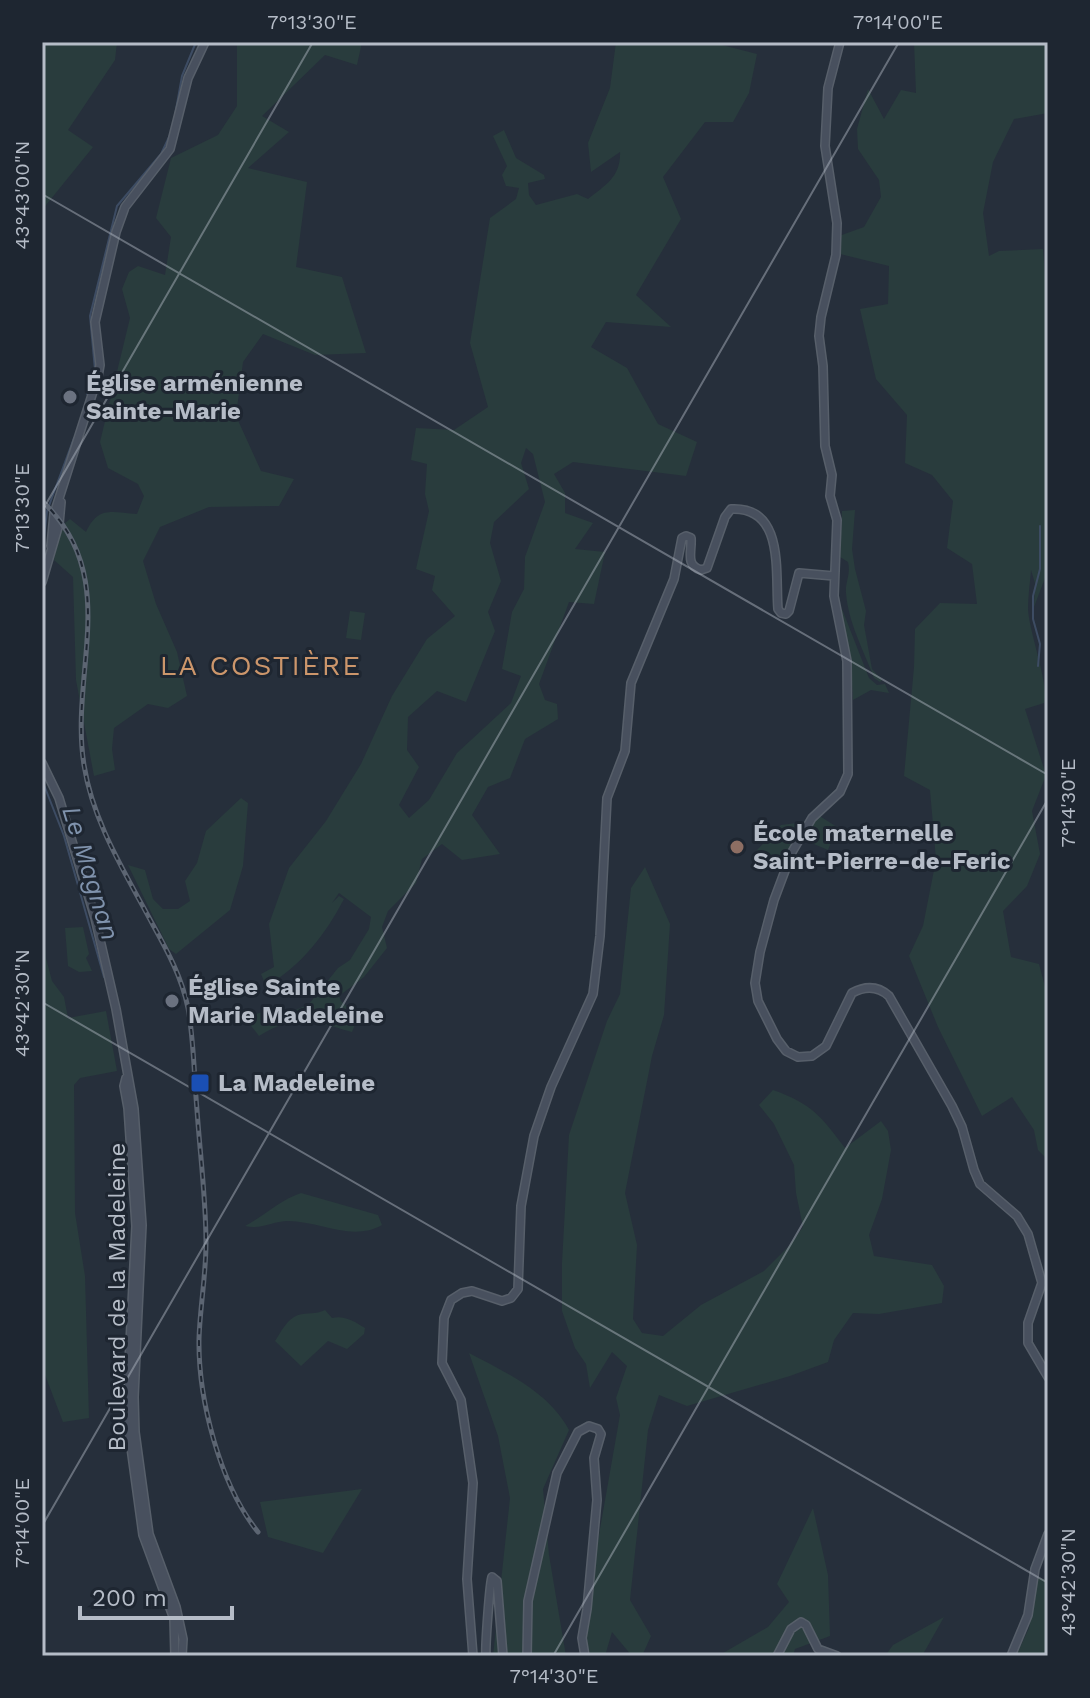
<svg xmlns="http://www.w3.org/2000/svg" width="1090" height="1698" viewBox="0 0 1090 1698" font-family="'Work Sans',sans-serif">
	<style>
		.green { fill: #293c3d; fill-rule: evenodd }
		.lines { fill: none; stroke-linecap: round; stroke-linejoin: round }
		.stream { stroke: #3d4c63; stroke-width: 2 }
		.secondary-casing { stroke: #575f6a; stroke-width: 10 }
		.secondary { stroke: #48505e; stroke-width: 7 }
		.rail-casing { stroke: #5c6572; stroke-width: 5 }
		.rail { stroke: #1e2631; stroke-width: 2; stroke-dasharray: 6; stroke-linecap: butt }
		.ticks { fill: none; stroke: #b5bcc7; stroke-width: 2; stroke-opacity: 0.45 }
		.worship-dot { fill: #6b7280; stroke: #1e2631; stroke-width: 3 }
		.education-dot { fill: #8d6e63; stroke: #1e2631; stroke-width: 3 }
		.transit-dot { fill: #1a4fb4; stroke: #1e2631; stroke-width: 3 }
		.labels { text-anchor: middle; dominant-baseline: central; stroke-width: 6; stroke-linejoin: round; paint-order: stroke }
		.poi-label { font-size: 24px; font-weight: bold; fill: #b5bcc7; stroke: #1e2631; text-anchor: start }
		.street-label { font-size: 24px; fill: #b5bcc7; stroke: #1e2631 }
		.water-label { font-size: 26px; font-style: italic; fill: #7f92ac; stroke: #1e2631 }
		.quarter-label { font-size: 28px; letter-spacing: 2px; fill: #cc966b; stroke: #1e2631 }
		.neatline { fill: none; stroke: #b5bcc7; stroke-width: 3 }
		.ticks-label { font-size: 20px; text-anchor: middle; fill: #b5bcc7 }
	</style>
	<rect width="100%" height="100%" fill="#262f3b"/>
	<path class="green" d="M42,42H117L115,60L68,130L93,147L42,210Z
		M237,42H362L357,65L325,55L262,116L289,132L248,168L307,182L296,267L342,277L366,353L315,355L263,334L243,362L236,416L261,471L294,479L279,506L209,507L160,527L143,561L156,604L177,652L187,696L168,708L148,704L114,728L112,749L115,770L94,776L76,680L73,577L54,560L59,528L70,519L86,532C98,506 111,512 137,514L144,496L138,484L108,468L100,442L130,318L122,289L129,272L138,266L165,275L171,237L156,218L171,158L218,135L237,106Z
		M616,42H722V45L757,54L749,93L733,122H705L663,177L681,219L636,295L671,327L606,322L591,347L627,368L658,424L697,442L686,476L573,462L554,474L565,493V513L593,523L575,549L605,552L594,604L569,602L539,684L545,700L557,704L558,719L525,739L510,778L488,787L472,815L500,854L462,860L442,844L422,859L416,883L388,911L382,927L387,948L364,977L339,996L341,1001L358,1017L352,1032C309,1020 299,1012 259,1036L245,1018L268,1010L289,1013L309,1004L338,968L350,960L369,929L371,917L339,893L332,903L339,896L344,899C326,933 302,966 266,986L261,974L274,967L269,924L289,868L326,821L361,764L392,696L427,639L455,616L432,590L435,576L416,569L429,511L425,494L427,464L411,460L416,428L454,430L488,407L470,343L490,218L516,199L519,188L506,186L502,175L507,166L493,136L504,130L516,158L544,175L545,179L528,183L529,195L536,205L577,194L588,199C606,185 621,176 620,152L591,172L588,143L610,88ZM526,448L533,454L545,502L525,557L524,589L512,612L502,669L521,676L511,703L457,753L429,800L409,818L399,805L419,767L407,750L408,717L437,691L466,702L495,631L488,612L501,581L490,543L494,522L529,489L521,463Z
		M914,42H1048V113L1014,119L993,162L983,213L989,256L999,251L1043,249L1048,317V570L1034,607L1035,583L1031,570C1030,583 1028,596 1028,609C1029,632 1050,687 1044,703L1025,709L1046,775L1032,811L1040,854L1027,886L1003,911L1011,957L1039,964L1048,998V1160L1038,1150L1034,1130L1012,1097L982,1116L938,1027L909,956L923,926L936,860L930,790L904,776L914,667L915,629L940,603L977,604L972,564L947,548L953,501L932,475L905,463L907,415L876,379L860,309L888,304L889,266L840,254L839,236L864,227L881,197L879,180L858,149L857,129L868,89L884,119L901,90L916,93Z
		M855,510L852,549L855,569L866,611L864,625L872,669L882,680L880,682L874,678C864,651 848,622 846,593C845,582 851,574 848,562L840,557L842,511Z
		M842,609L869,678L877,685L885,684L889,693L871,690L853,700L850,652L839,613Z
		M350,611L365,613L361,640L346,638Z
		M241,798L248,803L243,866L230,910L176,954L169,949L128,865L145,870L153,899L163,909H178L190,901L185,881L197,863L206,831Z
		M818,815L837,827L828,850L797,837L783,862L766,852L756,851L781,825L812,821Z
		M645,867L670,924L664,1015L652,1056L625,1193L637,1245L633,1319L642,1333L663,1336L701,1305L764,1271L789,1246L803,1227L796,1193L794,1165L774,1124L759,1105L773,1090C812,1104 821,1116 845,1148L881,1121L888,1131L891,1150L882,1199L869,1235L874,1256L932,1265L944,1286L942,1303L879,1314L853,1313L834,1340L828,1362L790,1376L687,1406L659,1395L648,1430L630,1600L651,1636L642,1656H632L612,1632L605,1656H591L584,1637L590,1586L620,1415L616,1398L627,1366L612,1352L590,1388L586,1364L575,1348L562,1311V1263L569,1135L607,1021L620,994L631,888Z
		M42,907L46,958L52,981L64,997L68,1018L106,1011L117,1071L80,1078L74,1085L75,1213L85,1276L89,1418L63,1422L42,1367Z
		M83,927L89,954L86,958L92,971L79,972L68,966L65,928Z
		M301,1193L378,1215L382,1225C353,1242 319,1221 288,1221C273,1221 261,1230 245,1226C266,1215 278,1201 301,1193Z
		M325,1310L332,1318C344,1315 354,1321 365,1328L364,1334L347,1349L328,1341L301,1366L275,1341C281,1332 287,1319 298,1315C308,1312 315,1315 325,1310Z
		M469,1353C505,1372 549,1392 569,1430L543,1489L549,1555L566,1656H493L510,1498L498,1436Z
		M362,1489L323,1553L268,1537L260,1502Z
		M813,1508L828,1575L830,1636L795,1649L793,1656H718L768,1627L789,1602L777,1584Z
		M1038,1578L1048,1580V1656H1016L1029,1628Z
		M944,1617L922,1656H885L893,1645Z"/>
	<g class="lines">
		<path class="stream" d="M174,121L182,76L196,42
			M87,394L95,370L90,316L117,206L161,154L170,135
			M42,556L47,511L74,438
			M1038,666L1040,644L1033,619V596L1040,569V526
			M42,780L64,836L104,977"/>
		<defs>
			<path id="secondary" d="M840,42L828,88L825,146L837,223L836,255L821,317L819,336L823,366L825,446L832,475L830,496L837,520L834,596L847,661L848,774L840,792L812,818L792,852L774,900L760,952L755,983L758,1001L777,1039L786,1051L798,1057L812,1056L826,1046L852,993C865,986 878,986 889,996L952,1106L962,1127L974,1170L980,1184L1017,1216L1028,1234L1042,1283L1028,1323V1343L1048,1377
				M51,546L54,514L98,376L100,365L95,322L116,232L125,207L170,149L188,78L205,42
				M42,582L59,524L61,502
				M42,763L59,798L95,918L116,1009L134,1109L142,1225L134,1397L135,1432L149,1534L176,1607L183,1639L182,1656
				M126,1078L124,1086L128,1108L136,1226L127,1401L129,1433L143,1535L174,1619L175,1656
				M473,1656L467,1579L473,1483L461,1400L442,1363L444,1318L451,1300L462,1293L472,1291L502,1301L511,1298L518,1289L521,1206L534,1136L551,1087L593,994L600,936L607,798L625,751L631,683L674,579L682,538L686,536L691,538C692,552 685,565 701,570L707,568L725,517L731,509C785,506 775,573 778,609L781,613L786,614L789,611L799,573L834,576
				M486,1656C485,1647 490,1581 492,1577L497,1581L503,1656
				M527,1656L528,1601L557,1473L578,1432L589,1426L598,1429L601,1434L594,1458L597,1500L587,1609L582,1638L585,1656
				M777,1656L791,1629L801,1622L806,1625L818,1649L837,1656
				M1011,1656L1028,1615L1035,1569L1048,1534"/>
		</defs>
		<use href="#secondary" class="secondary-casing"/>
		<use href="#secondary" class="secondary"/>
		<defs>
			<path id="rail" d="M42,501C123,577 69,672 84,765C93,823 126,874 153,925C168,952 182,978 188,1008C194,1041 194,1076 197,1110C200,1154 206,1199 206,1243C206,1275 200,1307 199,1339C198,1399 220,1485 258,1532"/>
		</defs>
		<use href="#rail" class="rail-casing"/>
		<use href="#rail" class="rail"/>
	</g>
	<path class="ticks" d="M42,194L1048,775M42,511L313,42M42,1002L1048,1583M42,1526L899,42M553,1656L1048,799"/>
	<g class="worship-dot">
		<circle cx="70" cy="397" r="8"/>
		<circle cx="172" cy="1001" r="8"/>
	</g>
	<circle class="education-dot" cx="737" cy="847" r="8"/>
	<rect class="transit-dot" x="190" y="1073" width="20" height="20" rx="4"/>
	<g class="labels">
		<g class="poi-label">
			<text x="86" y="383">Église arménienne<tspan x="86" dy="28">Sainte-Marie</tspan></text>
			<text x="753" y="833">École maternelle<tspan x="753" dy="28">Saint-Pierre-de-Feric</tspan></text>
			<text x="188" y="987">Église Sainte<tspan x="188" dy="28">Marie Madeleine</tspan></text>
			<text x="218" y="1083">La Madeleine</text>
		</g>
		<g class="street-label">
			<text transform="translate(117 1297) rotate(-90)">Boulevard de la Madeleine</text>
		</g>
		<g class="water-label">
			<text transform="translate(91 873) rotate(73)">Le Magnan</text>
		</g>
		<g class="quarter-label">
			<text x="261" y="665">LA COSTIÈRE</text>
		</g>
	</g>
	<rect width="1090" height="1698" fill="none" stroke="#1e2631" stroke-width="88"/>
	<path d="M80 1606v12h152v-12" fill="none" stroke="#b5bcc7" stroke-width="4"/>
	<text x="92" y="1606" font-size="24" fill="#b5bcc7" stroke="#1e2631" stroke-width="6" paint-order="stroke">200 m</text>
	<rect x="44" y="44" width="1002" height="1610" class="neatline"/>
	<g class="ticks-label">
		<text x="312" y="29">7°13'30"E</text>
		<text x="898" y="29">7°14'00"E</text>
		<text transform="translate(22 195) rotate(-90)" y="7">43°43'00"N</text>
		<text transform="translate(22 508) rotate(-90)" y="7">7°13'30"E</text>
		<text transform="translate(1068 803) rotate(-90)" y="7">7°14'30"E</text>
		<text transform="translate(22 1003) rotate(-90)" y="7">43°42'30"N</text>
		<text transform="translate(22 1523) rotate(-90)" y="7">7°14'00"E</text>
		<text transform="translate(1068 1582) rotate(-90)" y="7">43°42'30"N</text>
		<text x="554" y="1683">7°14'30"E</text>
	</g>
</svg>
